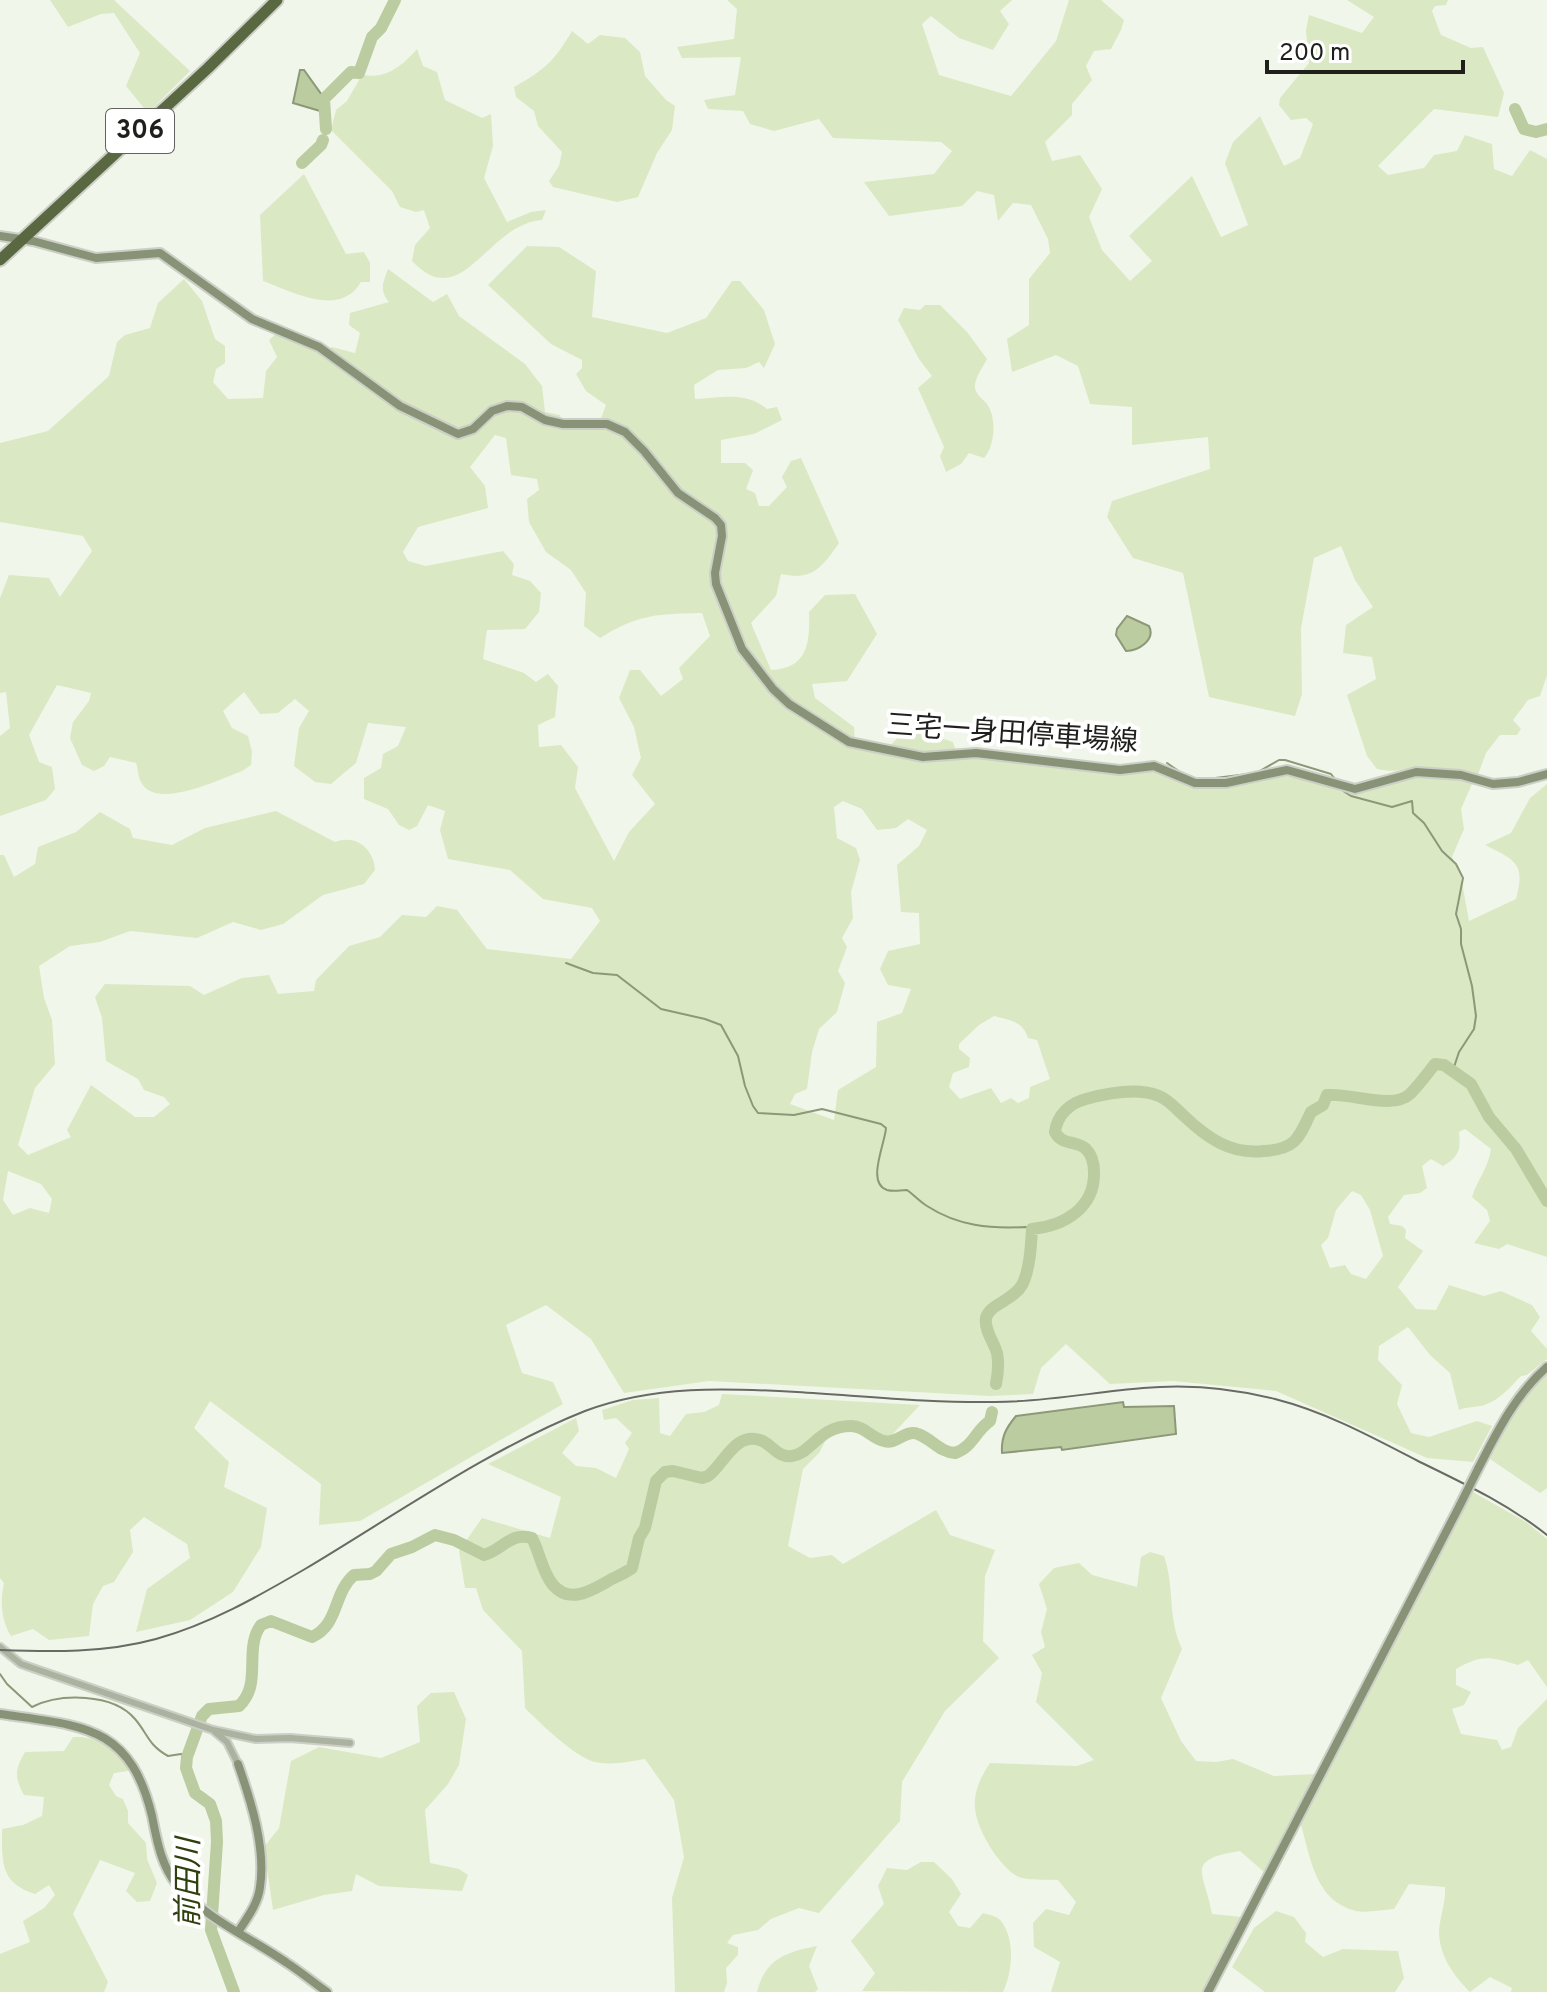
<svg xmlns="http://www.w3.org/2000/svg" width="1547" height="1992" viewBox="0 0 1547 1992" font-family="Overpass,'Noto Sans JP',sans-serif">
	<style>
		.green { fill: #dae8c4; fill-rule: evenodd }
		.water { fill: #bbcca0; stroke: #8c9878; stroke-width: 2 }
		.lines { fill: none; stroke-linecap: round; stroke-linejoin: round }
		.stream { stroke: #8c9878; stroke-width: 2 }
		.river { stroke: #bbcca0; stroke-width: 12 }
		.street-casing { stroke: #cbcfc5; stroke-width: 10 }
		.secondary-casing { stroke: #cbcfc5; stroke-width: 12 }
		.highway-casing { stroke: #cbcfc5; stroke-width: 15 }
		.street { stroke: #abb29f; stroke-width: 6 }
		.secondary { stroke: #879276; stroke-width: 8 }
		.highway { stroke: #596840; stroke-width: 11 }
		.rail { stroke: #686a64; stroke-width: 2 }
		.secondary-bridge-casing { stroke: #cbcfc5; stroke-width: 12; stroke-linecap: butt }
		.secondary-bridge { stroke: #879276; stroke-width: 8 }
		.labels { text-anchor: middle; dominant-baseline: central; stroke-width: 8; stroke-linejoin: round; paint-order: stroke }
		.shield { fill: #fff; stroke: #626360; stroke-width: 2 }
		.shield-label { font-size: 26px; font-weight: bold; fill: #1f201c }
		.street-label { font-size: 28px; fill: #1f201c; stroke: #fff }
		.water-label { font-size: 30px; font-style: italic; fill: #303f0e; stroke: #fff }
	</style>
	<rect width="100%" height="100%" fill="#f1f6ea"/>
	<path class="green" d="M50,0H114L190,71L148,113L126,86L140,53L114,13L101,14L68,27Z
		M727,0H1012L1000,11L1009,24L993,50L959,38L931,16L922,24L939,75L1011,96L1056,41L1069,0H1101L1124,20L1121,30L1111,49L1094,51L1086,66L1092,80L1072,104V115L1045,142L1052,161L1080,155L1102,189L1089,217L1102,250L1130,281L1152,261L1129,236L1192,176L1221,237L1248,225L1225,163L1233,142L1260,116L1284,166L1300,158L1313,124L1306,118L1291,120L1279,105L1280,98L1309,63L1306,30L1309,15L1362,33L1374,17L1347,0H1448L1446,5L1435,6L1432,11L1441,35L1471,48L1483,47L1504,93L1498,117L1434,109L1378,166L1388,175L1424,168L1434,155L1457,151L1465,135L1492,144L1494,169L1512,176L1530,150L1547,159V675L1540,696L1528,700L1513,720L1521,729L1517,735H1500L1486,753L1477,777C1457,772 1437,768 1417,768C1399,769 1397,773 1377,769L1367,756L1347,695L1376,679L1372,657L1343,653L1346,625L1373,607L1355,580L1341,546L1314,558L1301,628L1302,694L1295,716L1209,697L1183,573L1133,558L1107,517L1112,501L1210,469L1208,437L1132,445V407L1090,404L1078,366L1056,355L1012,372L1007,339L1029,325V279L1050,253L1048,239L1031,205L1013,203L998,221L994,195L977,191L962,206L889,216L864,182L934,174L952,151L941,142L833,138L819,119L774,131L750,124L743,111L708,109L704,100L735,95L741,57L682,58L677,47L734,39L737,9Z
		M572,31L588,44L600,35L625,38L640,52L645,76L666,100L675,106L672,130L657,153L638,197L617,202L553,187L549,181L559,166L562,152L538,126L534,111L516,97L514,87C546,69 554,61 572,31Z
		M417,49L423,66L437,72L445,100L482,118L491,114L493,146L484,178L507,222L531,212L546,210L542,220C486,224 463,315 412,261L415,245L430,228L424,210L416,212L400,207L392,191L331,130L336,110L347,101L362,75C386,79 401,67 417,49Z
		M304,174L346,254L364,252L370,263V282H361C340,318 293,292 263,281L260,215Z
		M527,246L559,247L596,271L592,317L667,333L706,318L732,281H740L764,310L775,344L764,368L759,362L746,368L718,370L694,385L695,399C720,398 746,391 767,409L777,407L782,420L754,434L721,440V463H745L753,470L746,489L755,493L759,506H769L787,487L782,477L791,461L801,458L839,543C822,567 813,581 781,574L776,596L751,623L771,670C808,668 810,643 809,612L825,595L855,594L877,634L847,681L812,684L815,698L854,727L855,746L882,754L908,727L953,742L958,758L983,757L1124,774L1150,770L1164,772L1190,786L1217,789L1283,776L1302,777L1347,794L1366,792L1422,775L1451,776L1472,784L1461,809L1464,829L1452,857L1461,877L1469,921L1516,899C1526,863 1515,860 1485,845L1511,833L1530,798L1547,784V1257L1507,1244L1499,1249L1474,1243L1490,1221L1487,1210L1472,1197C1478,1178 1488,1169 1491,1149L1465,1129L1459,1132C1461,1150 1459,1157 1443,1166L1431,1159L1422,1166L1427,1188L1420,1193L1404,1195L1388,1217L1390,1224L1402,1226L1406,1230L1405,1238L1423,1251L1398,1287L1416,1309L1436,1310L1449,1285L1484,1296L1501,1291L1532,1305L1540,1317L1531,1331L1547,1349V1359L1527,1375L1521,1376C1510,1387 1500,1400 1484,1405C1475,1408 1468,1406 1459,1410L1450,1373L1430,1355L1408,1327L1379,1346L1378,1360L1402,1385L1397,1404L1411,1433L1429,1437L1477,1421L1492,1426L1473,1462L1427,1458L1276,1391L1173,1381L1110,1384L1066,1344L1041,1368L1033,1394L990,1396L709,1381L624,1393L591,1339L546,1305L506,1325L522,1373L553,1382L563,1404L360,1521L319,1525L321,1484L210,1401L194,1428L229,1462L224,1487L267,1508L261,1547L233,1592L190,1620L136,1632L147,1589L190,1558L187,1544L144,1517L130,1530L133,1552L114,1582L103,1586L93,1604L89,1636L49,1640L33,1629L11,1636C1,1620 0,1601 4,1583L0,1578V855H4L14,877L35,864L38,847L76,832L100,812L130,829L133,838L172,845L205,828L276,811L335,842C356,834 374,849 375,870L364,884L323,895L283,924L261,930L233,922L197,938L130,931L100,942L70,946L39,966L44,998L52,1020L55,1064L35,1088L18,1145L28,1155L71,1137L67,1130L91,1085L135,1117H154L170,1104L164,1097L144,1090L138,1079L106,1061L102,1018L95,997L105,984L190,986L204,995L242,978L269,975L278,994L314,991L316,980L349,946L380,937L402,915L426,917L437,906L457,910L487,949L571,959L600,921L592,908L543,899L510,870L448,859L440,830L445,811L428,805L417,826L409,830L399,825L388,809L364,799V778L381,768L383,754L398,746L406,727L368,723L356,763L331,784L315,782L294,766L299,728L309,711L295,699L278,713L260,714L244,692L223,711L232,728L248,736L252,752L251,765L242,771C220,779 155,811 141,782C138,777 138,768 136,763L110,757L104,766L94,771L82,765L70,738L73,722L89,701L91,693L57,685L29,735L39,762L52,767L55,789L46,800L0,816V736L10,728L6,692L0,693V598L9,575L49,578L60,597L92,551L83,536L0,522V443L48,431L109,376L117,342L125,335L150,328L158,303L184,279L202,301L215,339L225,346V363L216,369L213,382L228,399L263,398L266,371L277,357L269,340L277,333L323,352L332,347L355,353L360,333L349,325L350,313L389,302C379,290 383,283 388,269L433,302L447,294L459,316L525,364L542,386L545,412L560,415L563,427L586,429L598,426L606,405L586,391L576,374L582,368V360L551,344L488,285ZM495,435L506,438L511,475L537,479L539,490L527,499L529,522L546,552L571,570L586,593L584,626L600,638C639,614 657,614 702,613L710,636L679,668L683,679L661,696L640,670H630L619,698L634,727L641,758L632,775L655,804L629,832L614,861L575,788L578,767L561,745L539,747L538,725L555,717L558,686L548,674L536,682L524,673L483,659L487,630L525,629L539,612L541,593L530,581L512,575L514,564L503,551L426,566L408,561L403,552L418,527L488,508L485,486L470,467ZM843,801L862,809L877,830L896,828L908,819L927,830L919,846L897,865L901,912L919,913L920,944L888,951L880,969L888,985L911,989L902,1013L877,1022L876,1067L838,1090L834,1120L790,1104L795,1094L807,1089L812,1052L819,1029L837,1012L845,983L838,971L847,947L842,938L853,918L851,892L860,860L856,848L837,838L834,807ZM994,1016C1009,1020 1023,1021 1028,1038L1037,1040L1050,1079L1030,1087L1029,1098L1018,1103L1011,1098L1001,1103L991,1088L960,1099L949,1087L953,1073L969,1067L970,1058L959,1049V1044L979,1025ZM8,1171L41,1184L52,1199L49,1213L30,1208L13,1215L3,1200ZM1352,1191L1361,1195L1370,1210L1383,1256L1366,1279L1351,1274L1345,1265L1330,1268L1321,1245L1328,1238L1336,1210Z
		M925,305H940L967,332L987,359C983,367 974,379 975,388C977,396 982,398 987,404C997,418 995,446 984,458L969,453L961,464L946,472L940,456L944,447L918,388L932,376L919,359L898,320L904,308L920,310Z
		M1547,1374V1488L1540,1493L1490,1459C1503,1435 1522,1387 1547,1374Z
		M722,1394L920,1405L889,1438L848,1425L832,1428L819,1453L803,1469L788,1546L810,1558L832,1555L843,1564L936,1510L950,1535L995,1550L985,1576L983,1641L999,1658L945,1711L902,1782L900,1821L819,1913L799,1908L771,1919L758,1930L733,1935L727,1943L738,1947V1955L726,1968L727,1983L724,1992H675L672,1898L684,1857L674,1800L645,1759C627,1762 606,1767 589,1760C569,1751 540,1723 525,1708L522,1651L483,1610L476,1588H465L459,1551L482,1518L550,1538L561,1497L488,1464L576,1418L579,1431L562,1453L576,1466L596,1468L616,1478L629,1449L625,1443L632,1433L616,1418L604,1420L602,1410L633,1400L659,1398L660,1433L670,1436L686,1414L704,1412L719,1405Z
		M1473,1492L1526,1522L1547,1539V1687L1528,1660L1518,1665C1489,1657 1483,1654 1456,1669V1685L1471,1692L1464,1705L1452,1709L1461,1734L1497,1740L1502,1750L1511,1747L1518,1728L1547,1699V1992H1511L1512,1988L1490,1977L1470,1992C1454,1976 1439,1956 1439,1931C1440,1916 1446,1902 1445,1887L1409,1884L1394,1909C1382,1910 1367,1913 1356,1911C1315,1901 1311,1859 1301,1825Z
		M1150,1552L1164,1556C1175,1587 1167,1617 1182,1649L1161,1698L1181,1741L1196,1761L1216,1762L1233,1759L1274,1776L1315,1774L1264,1872L1240,1851C1184,1860 1204,1871 1212,1914L1242,1917L1202,1992H1051L1060,1962L1034,1947L1033,1923L1046,1909L1069,1915L1076,1902L1058,1880C1046,1879 1030,1881 1019,1877C1009,1873 998,1859 992,1850C972,1817 967,1797 990,1763L1077,1766L1094,1760L1036,1702L1042,1673L1032,1655L1045,1647L1041,1632L1047,1609L1039,1584L1054,1568L1079,1563L1092,1575L1137,1587L1141,1557Z
		M454,1692L466,1719L459,1765L448,1784L425,1810L430,1863L459,1869L468,1875L462,1891L379,1886L356,1874L352,1891L324,1895L273,1910L264,1847L279,1828L291,1761L319,1747L381,1758L420,1742L417,1706L431,1693Z
		M73,1737C97,1736 111,1746 128,1763V1771L114,1773L109,1785L116,1796L123,1799L128,1811V1823L146,1843L147,1859L157,1883L150,1901L137,1902L126,1891L135,1873L100,1860L73,1914L108,1982L104,1992H0V1954L30,1942L23,1921L44,1908L55,1895L49,1885L35,1894C0,1883 2,1862 2,1829L23,1825L42,1816L44,1797L24,1795C14,1777 15,1769 25,1752L64,1751Z
		M921,1862H934L952,1879L961,1894L949,1912L958,1926L970,1928L983,1913C990,1915 997,1916 1001,1921C1016,1940 1012,1973 1003,1992L862,1991L875,1973L851,1941L884,1904L878,1886L887,1868L907,1870Z
		M1276,1911L1294,1917L1306,1933L1305,1942L1323,1957L1343,1949L1398,1951L1404,1978L1395,1992H1265L1232,1967L1254,1928Z
		M817,1946L809,1966L818,1989L815,1992H757C765,1959 786,1952 817,1946Z"/>
	<path class="water" d="M300,70H304L324,98L320,111L293,103Z
		M1127,616L1149,626C1156,640 1138,651 1126,651L1116,635L1117,629Z
		M1123,1402L1124,1407L1174,1406L1176,1434L1062,1450L1061,1447L1002,1453C1001,1437 1006,1428 1016,1416Z"/>
	<g class="lines">
		<path class="stream" d="M1167,763L1183,774
			M1258,772L1279,760H1285L1331,774L1335,779
			M1207,779L1248,774
			M1335,786L1351,796L1392,807L1412,801L1413,813L1424,823L1442,851L1456,864L1463,878L1456,914L1461,929V944L1472,986L1476,1016L1474,1029L1459,1052L1453,1070
			M566,963L593,973L617,975L661,1009L705,1019L721,1025L738,1056L745,1086L753,1106L758,1113L794,1115L822,1109L881,1124L886,1128C885,1144 866,1183 887,1190C894,1192 900,1190 907,1190C914,1195 920,1202 927,1206C958,1226 990,1229 1026,1227L1032,1229
			M0,1674L7,1684L32,1707C60,1693 113,1693 135,1719C148,1734 148,1745 168,1756L181,1754L187,1757"/>
		<path class="river" d="M1515,109L1524,129L1536,132L1547,129
			M326,129L324,99L351,72L359,73L372,37L381,28L395,0
			M302,163L321,145L323,140
			M996,1384C998,1374 999,1363 997,1353C994,1342 984,1330 986,1318C989,1304 1013,1301 1022,1285C1030,1270 1031,1245 1032,1229C1064,1226 1095,1208 1094,1172C1094,1165 1092,1155 1086,1149C1076,1140 1062,1146 1055,1132C1057,1115 1070,1103 1086,1099C1108,1093 1137,1087 1159,1096C1169,1100 1175,1108 1183,1115C1206,1137 1230,1155 1264,1151C1296,1149 1299,1138 1311,1112L1323,1105L1327,1095C1352,1093 1393,1110 1410,1094C1419,1085 1427,1074 1435,1064L1444,1065L1471,1084L1489,1117L1516,1149L1547,1201
			M234,1992L211,1930L217,1842L216,1821L210,1804L195,1793L186,1768L187,1757L202,1716L209,1709L239,1706C263,1684 243,1649 261,1625L271,1621L312,1637C339,1625 333,1593 354,1575L370,1574L376,1571L391,1554L412,1547L435,1535L454,1540L484,1555C503,1550 509,1532 532,1538C540,1553 542,1572 553,1585C570,1605 592,1590 610,1580C618,1576 625,1573 632,1568L639,1538L645,1528L656,1481L665,1472L673,1471L702,1478L708,1476C724,1464 735,1432 760,1440C772,1444 777,1458 792,1456C812,1453 819,1426 851,1426C865,1426 871,1438 884,1441C897,1445 905,1429 918,1434C932,1439 939,1452 955,1453C974,1446 975,1431 990,1421L992,1412"/>
		<defs>
			<path id="street" d="M0,1647L21,1664L213,1730L256,1739L290,1738L350,1743
				M215,1732L227,1742L238,1764"/>
			<path id="secondary" d="M0,236L33,241L96,258L160,253L252,319L319,347L400,406L458,434L473,429L492,411L507,406L522,407L545,420L563,424H607L625,432L644,451L678,493L715,518L721,525L722,536L715,573L716,584L742,649L773,689L789,704L849,742L923,757L976,753L1120,770L1154,766L1195,783H1226L1287,770L1355,789L1416,772L1461,775L1493,784L1518,782L1547,774
				M1478,1469C1497,1432 1515,1395 1547,1367
				M0,1714C82,1726 130,1724 152,1816C157,1841 161,1865 177,1885C206,1919 251,1938 287,1963C301,1972 314,1983 327,1992
				M238,1764C251,1801 266,1848 260,1887C258,1904 247,1918 238,1932
				M1208,1992L1460,1505"/>
			<path id="highway" d="M0,260L208,68L277,0"/>
		</defs>
		<use href="#street" class="street-casing"/>
		<use href="#secondary" class="secondary-casing"/>
		<use href="#highway" class="highway-casing"/>
		<use href="#street" class="street"/>
		<use href="#secondary" class="secondary"/>
		<use href="#highway" class="highway"/>
		<path class="rail" d="M0,1650C52,1652 105,1653 156,1639C210,1624 257,1597 305,1569C394,1516 489,1449 585,1411C654,1385 726,1388 797,1392C863,1396 929,1403 995,1402C1045,1402 1094,1392 1143,1388C1187,1384 1232,1388 1275,1399C1326,1412 1372,1437 1418,1461C1463,1483 1508,1504 1547,1535"/>
		<defs>
			<path id="secondary-bridge" d="M1460,1505L1478,1469"/>
		</defs>
		<use href="#secondary-bridge" class="secondary-bridge-casing"/>
		<use href="#secondary-bridge" class="secondary-bridge"/>
	</g>
	<g class="labels">
		<rect class="shield" x="106" y="109" width="68" height="44" rx="6"/>
		<g class="shield-label">
			<text x="140" y="131">306</text>
		</g>
		<g class="street-label">
			<text transform="translate(1012 735) rotate(4)">三宅一身田停車場線</text>
		</g>
		<g class="water-label">
			<text transform="translate(190 1883) rotate(-90)">前田川</text>
		</g>
	</g>
	<path d="M1267 60v12h196v-12" fill="none" stroke="#1f201c" stroke-width="4"/>
	<text x="1279" y="60" font-size="24" fill="#1f201c" stroke="#ffffff" stroke-width="6" paint-order="stroke">200 m</text>
</svg>
